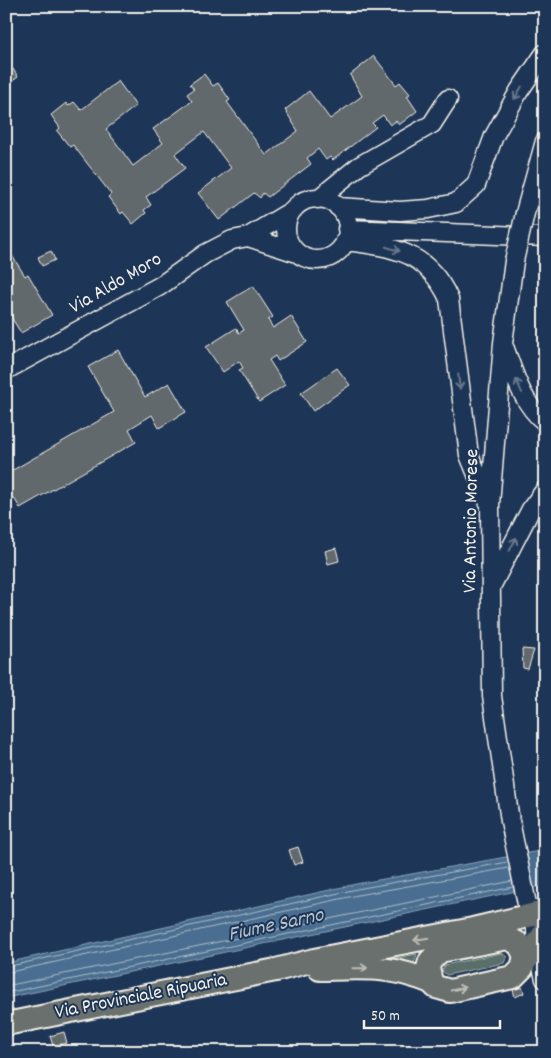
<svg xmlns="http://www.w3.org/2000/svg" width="551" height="1058" viewBox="0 0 551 1058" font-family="Dekko,sans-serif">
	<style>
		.green { fill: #5a6e6a; stroke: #a7b0a9 }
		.water { fill: #496e91; stroke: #8da2b4 }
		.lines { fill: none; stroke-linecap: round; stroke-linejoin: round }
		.shore { stroke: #b0bdc5; stroke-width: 1 }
		.building { fill: #62696d; stroke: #f4f1e8 }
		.minor-casing { stroke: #f4f1e8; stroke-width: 21 }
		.major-casing { stroke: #f4f1e8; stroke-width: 26 }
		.minor { stroke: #1d3557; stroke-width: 18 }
		.major { stroke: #6b706d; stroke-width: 22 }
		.minor-bridge-casing { stroke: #f4f1e8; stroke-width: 21; stroke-linecap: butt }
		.minor-bridge { stroke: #1d3557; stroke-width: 18 }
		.oneway { stroke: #68778a }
		.oneway2 { stroke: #bdbdb7 }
		.labels { text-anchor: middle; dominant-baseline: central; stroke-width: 4; stroke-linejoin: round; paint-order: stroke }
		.street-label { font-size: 20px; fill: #f4f1e8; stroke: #1d3557 }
		.water-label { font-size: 21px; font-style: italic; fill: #b8c3ca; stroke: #1d3557 }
	</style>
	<rect width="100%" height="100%" fill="#1d3557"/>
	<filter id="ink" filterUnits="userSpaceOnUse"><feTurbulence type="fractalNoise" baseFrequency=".02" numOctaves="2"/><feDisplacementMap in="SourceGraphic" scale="10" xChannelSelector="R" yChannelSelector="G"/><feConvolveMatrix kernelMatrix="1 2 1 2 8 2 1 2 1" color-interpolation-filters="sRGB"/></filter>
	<g filter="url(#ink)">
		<path class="green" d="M502,953L507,957L504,963L447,975L442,971L445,965Z
			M417,954L413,967L381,961Z"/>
		<path class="water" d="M545,850V885L6,998V963L356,884Z"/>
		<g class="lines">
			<path class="shore" d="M6,967L357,889L508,862
				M6,973L358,895L509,868
				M6,986L512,881
				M6,993L513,887"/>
		</g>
		<path class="building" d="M374,56L396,85L400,82L410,94L407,96L417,111L399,125L396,121L390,125L383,115L372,123L376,127L333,160L330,157L326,160L318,149L307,158L311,164L268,197L263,193L260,198L254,193L219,220L198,193L231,168L204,132L175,154L185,168L146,197L151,205L144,210L146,213L133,224L123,212L121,214L108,197L111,194L73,145L70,147L57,131L60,128L51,115L66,103L68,106L74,102L81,110L118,81L136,106L106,129L133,166L163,143L153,129L192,101L187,94L194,89L190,84L204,74L213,86L218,83L230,100L227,102L266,155L298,131L285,110L309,91L330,119L362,96L350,75Z
			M13,69L18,77L11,82L6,73Z
			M6,89L11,102L6,104Z
			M6,246L25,276L28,274L52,315L21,333L6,309Z
			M51,251L55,260L42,266L38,257Z
			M253,286L273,317L268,320L273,328L291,316L307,342L278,361L275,356L269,360L285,385L259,402L239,370L243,368L239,361L223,372L206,347L236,328L239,333L244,330L227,302Z
			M118,350L145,397L169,383L186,412L159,428L152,415L129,429L136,442L20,508L14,498L6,502V474L114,412L88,367Z
			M337,368L350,385L313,411L301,393Z
			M336,548L339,561L328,564L325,551Z
			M522,649L534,650L528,669L523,668Z
			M298,847L303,862L294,865L289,850Z
			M522,987L524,993L515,997L513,990Z
			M64,1032L67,1043L53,1046L50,1036Z"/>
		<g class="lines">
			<defs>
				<path id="minor" d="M286 229a31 31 0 1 1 62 0a31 31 0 1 1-62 0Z
					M318,199L359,166L432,124L448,99
					M338,207L400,211L428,209L456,203L476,185L494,136L519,91L545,53
					M525,213L545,141
					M347,229L545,237
					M248,237L293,210
					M345,241C394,247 427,251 449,299L469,455L488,501
					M514,261L503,343L490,505L492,696L510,821L527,904L535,914L537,947L545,979
					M505,349C514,374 523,405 545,422
					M6,370L160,286L205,254L232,240L248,237L297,253
					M492,585L531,509L545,490"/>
				<path id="major" d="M475,929L508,938L519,944L525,956L522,968L513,977L450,991L436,987L431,982L428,968L430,961L440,951L508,938
					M525,962L545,932
					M320,969C363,968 390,965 431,982
					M6,1024L276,970L314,960L473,929L545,912"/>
			</defs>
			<use href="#minor" class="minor-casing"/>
			<use href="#major" class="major-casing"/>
			<use href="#minor" class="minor"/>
			<use href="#major" class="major"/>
			<defs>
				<path id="minor-bridge" d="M514,261L525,213"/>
			</defs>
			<use href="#minor-bridge" class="minor-bridge-casing"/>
			<use href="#minor-bridge" class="minor-bridge"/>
		</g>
		<defs><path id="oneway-shaft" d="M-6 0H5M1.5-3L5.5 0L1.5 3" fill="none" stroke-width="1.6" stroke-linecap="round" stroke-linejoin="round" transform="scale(1.25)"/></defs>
		<g class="oneway">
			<use href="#oneway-shaft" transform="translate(518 93) rotate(121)"/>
			<use href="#oneway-shaft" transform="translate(393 249) rotate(18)"/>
			<use href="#oneway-shaft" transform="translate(459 382) rotate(84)"/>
			<use href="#oneway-shaft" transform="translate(519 386) rotate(-114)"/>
			<use href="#oneway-shaft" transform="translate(513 544) rotate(-63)"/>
		</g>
		<g class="oneway2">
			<use href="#oneway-shaft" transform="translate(421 939) rotate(170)"/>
			<use href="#oneway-shaft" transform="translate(360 968) rotate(-1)"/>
			<use href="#oneway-shaft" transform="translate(458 989) rotate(-12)"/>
		</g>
	</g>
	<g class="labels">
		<g class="street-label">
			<text transform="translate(116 284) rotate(-30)">Via Aldo Moro</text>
			<text transform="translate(472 521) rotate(-89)">Via Antonio Morese</text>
			<text transform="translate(141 997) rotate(-11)">Via Provinciale Ripuaria</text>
		</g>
		<g class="water-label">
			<text transform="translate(276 926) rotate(-12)">Fiume Sarno</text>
		</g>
	</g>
	<rect width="551" height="1058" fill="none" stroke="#1d3557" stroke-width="25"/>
	<rect x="12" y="12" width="526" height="1033" fill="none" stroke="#f4f1e8" stroke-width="2" filter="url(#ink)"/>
	<path d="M364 1020v8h136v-8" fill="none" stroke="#f4f1e8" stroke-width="2.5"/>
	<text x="371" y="1020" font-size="15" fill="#f4f1e8" stroke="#1d3557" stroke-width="4" paint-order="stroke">50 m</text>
</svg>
